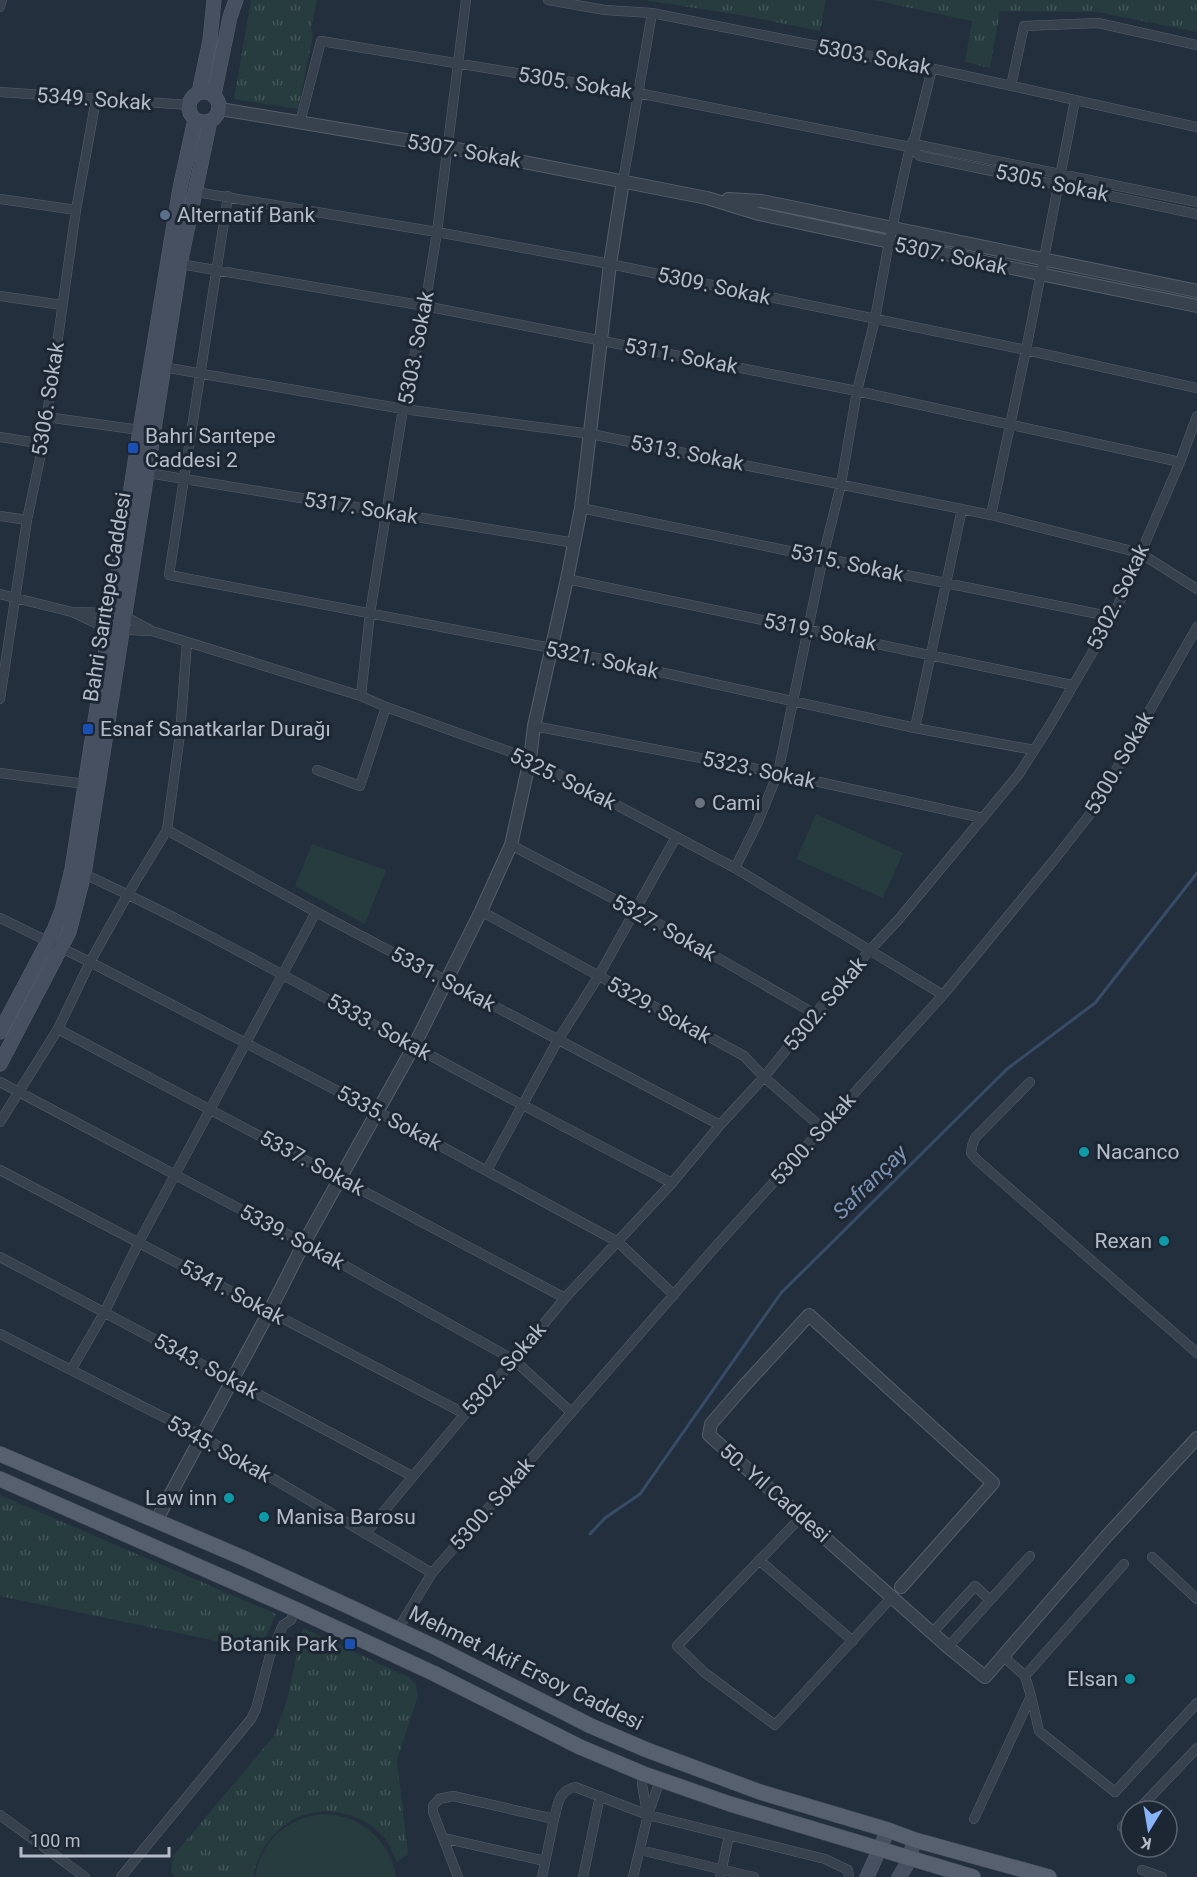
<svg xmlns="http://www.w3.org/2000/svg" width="1197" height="1877" viewBox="0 0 1197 1877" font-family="Roboto,sans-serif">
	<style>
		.grass { fill: url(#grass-tufts) }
		.pitch { fill: #263c3f }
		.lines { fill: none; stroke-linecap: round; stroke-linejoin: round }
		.stream { stroke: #394c67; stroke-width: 3 }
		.minor-casing { stroke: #565f6c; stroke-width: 10 }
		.tertiary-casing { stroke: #565f6c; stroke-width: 14 }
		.secondary-casing { stroke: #565f6c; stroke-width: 15 }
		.primary-casing { stroke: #414a57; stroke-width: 16 }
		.minor { stroke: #38414e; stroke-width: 9 }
		.tertiary { stroke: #38414e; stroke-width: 12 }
		.secondary { stroke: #465061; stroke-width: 14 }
		.primary { stroke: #56606e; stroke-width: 15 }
		.service-dot { fill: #5c6f8a; stroke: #1d2633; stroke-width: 2 }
		.transit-dot { fill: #1a4fb4; stroke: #1d2633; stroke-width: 2 }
		.worship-dot { fill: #6b7280; stroke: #1d2633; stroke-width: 2 }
		.culture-dot { fill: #0f9aa8; stroke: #1d2633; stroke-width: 2 }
		.labels { text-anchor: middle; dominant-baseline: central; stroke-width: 6; stroke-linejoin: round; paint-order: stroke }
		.street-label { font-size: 21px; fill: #b4bcc9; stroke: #1d2633 }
		.poi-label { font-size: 21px; fill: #b4bcc9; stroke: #1d2633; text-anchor: start }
		.water-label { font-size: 22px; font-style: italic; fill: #7c92b1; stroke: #1d2633 }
	</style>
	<defs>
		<pattern id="grass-tufts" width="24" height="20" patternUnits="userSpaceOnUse" patternTransform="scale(1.5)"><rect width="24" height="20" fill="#263c3f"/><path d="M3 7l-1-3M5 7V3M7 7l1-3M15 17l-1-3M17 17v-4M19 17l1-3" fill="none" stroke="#435659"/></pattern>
	</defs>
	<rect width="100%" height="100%" fill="#242f3e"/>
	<path class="grass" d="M251,0H317L311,28L313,35L298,109L234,99Z
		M644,0H826L820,31L746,16Z
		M873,0H1197V32L1098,12L1000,11L990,68L965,62L972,21Z
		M0,1495L276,1614L260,1650L0,1596Z
		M303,1628L410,1678L416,1685L418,1696L397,1760L408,1854L397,1862C393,1853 390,1845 384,1837C377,1829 367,1822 358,1818C309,1797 263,1827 253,1877H175L171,1871L173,1856L274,1736L286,1703Z"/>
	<path class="pitch" d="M816,814L903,853L883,898L796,859Z
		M312,844L386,870L365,924L295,886Z
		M324,1814C361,1815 390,1840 396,1877H255C261,1841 287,1817 324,1814Z"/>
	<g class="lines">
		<path class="stream" d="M590,1534L605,1518L640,1494L781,1293L1007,1069L1095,1003L1197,873"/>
		<defs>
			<path id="minor" d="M548,0L605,10L652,13L944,71L1197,127
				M0,7L2,0
				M1011,86L1024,26L1098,23L1197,45
				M0,92L189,105
				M300,122L321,41L638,93L910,147L920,156L1197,214
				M910,147L919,145L1197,202
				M623,181L652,13
				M196,192L437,232L610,264L1026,350L1197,388
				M228,196L169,575L551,648L915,728L1034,750
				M0,199L76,210
				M180,264L425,306L857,391L1180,462
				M0,296L62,305
				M163,367L403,409L591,434L991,515L1140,553L1197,589
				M46,417L140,430
				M0,437L43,444
				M148,473L575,543
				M581,508C759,544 935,582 1113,617
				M991,515L1026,350L1075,100
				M0,516L27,520
				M567,579L1072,685
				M0,594L72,612L108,629L150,631
				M72,612L110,613L124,616L152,631L361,696L386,707L530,759L735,868L943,995
				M361,696L370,613L403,409L425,306L437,232L466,0
				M0,699L27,520L43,444L76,210L96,99
				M534,726L778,773L983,818
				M915,728L962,509
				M317,770L360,786L386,707
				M0,773L85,784
				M167,830L316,912L720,1125
				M511,845L635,910L815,1014
				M735,868L757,824L778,773L823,557L841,484L857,391L875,319L889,242L910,147L915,137L932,69
				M84,874C189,922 290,979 391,1034C484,1085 577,1134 672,1183
				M481,911L744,1056L764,1077L822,1128
				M0,918L90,962L376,1111L618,1242L674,1295
				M58,1029L565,1298
				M0,1082L304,1243L514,1360L571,1412
				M1030,1082L975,1138L972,1146L971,1153L977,1160L1197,1353
				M0,1122L58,1029L90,962L128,894L167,830L180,734L187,642
				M0,1170L465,1414
				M487,1170L558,1040L598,977L676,837
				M0,1257L412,1476
				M0,1334L201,1436L432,1573
				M71,1370L104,1313L139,1242L316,912
				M802,1516L677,1646L705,1673L775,1725L892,1597
				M365,1534L465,1414L514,1360L565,1298L672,1183L720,1125L764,1077L815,1014L869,951L899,919L1019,774L1050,725L1113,617L1180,462L1197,416
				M1152,1557L1197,1599
				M759,1560L853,1641
				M398,1629L432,1573L716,1246L943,995L1054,860L1094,809L1197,627
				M932,1633L975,1586L990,1600
				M948,1647L1030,1556
				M1003,1656L1025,1676
				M1031,1696L1039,1731L1115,1792L1197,1703
				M644,1774L642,1784L647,1813
				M1137,1811L1197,1748
				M0,1815L85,1877
				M974,1819L1031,1696L1025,1676L1124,1564
				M1122,1827L1131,1817
				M443,1838L545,1861
				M640,1850L754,1877
				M1142,1870L1162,1877
				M121,1877L251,1719L256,1709L270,1655L283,1625L291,1620L295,1609
				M458,1877L433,1812V1806L439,1799L453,1796L554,1819C558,1805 558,1791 575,1787L648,1815L825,1859L848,1870L849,1877
				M542,1877L554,1819
				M583,1877L600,1796
				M633,1877L648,1815L660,1780
				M720,1877L729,1836"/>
			<path id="tertiary" d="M220,109L447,147L707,198L759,214L1040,274L1197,306
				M728,199L762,201L1197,291
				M156,1521L269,1312L304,1243L414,1046L481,911L511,845L530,759L534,726L567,579L581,508L610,264L623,181
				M901,1587L993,1483L809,1315L743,1387L711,1424L709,1435L948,1647L985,1677L1105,1538L1197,1438"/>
			<path id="secondary" d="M189 107a15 15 0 1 1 30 0a15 15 0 1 1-30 0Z
				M199,92L210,40L214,0
				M214,95L230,17L236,0
				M0,1032L54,930L62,910L72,869L140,430L180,188L195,119
				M0,1064L69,932L84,874L180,264L210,121
				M867,1877L888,1830
				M899,1877L906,1866L915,1840"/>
			<path id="primary" d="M0,1454L248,1560L350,1607L437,1648L591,1726L647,1750L760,1792L888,1830L915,1840L1049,1877
				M0,1479L295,1609L433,1673L580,1747L644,1774L730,1804L973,1877"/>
		</defs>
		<use href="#minor" class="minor-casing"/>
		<use href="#tertiary" class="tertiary-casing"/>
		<use href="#secondary" class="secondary-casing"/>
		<use href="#primary" class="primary-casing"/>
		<use href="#minor" class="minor"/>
		<use href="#tertiary" class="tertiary"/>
		<use href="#secondary" class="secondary"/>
		<use href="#primary" class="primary"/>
	</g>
	<circle class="service-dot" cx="165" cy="215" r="6"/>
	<g class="transit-dot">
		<rect x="127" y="442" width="12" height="12" rx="3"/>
		<rect x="82" y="723" width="12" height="12" rx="3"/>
		<rect x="344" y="1638" width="12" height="12" rx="3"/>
	</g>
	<circle class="worship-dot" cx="700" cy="803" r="6"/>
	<g class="culture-dot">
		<circle cx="1084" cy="1152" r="6"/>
		<circle cx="1164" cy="1241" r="6"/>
		<circle cx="229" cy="1498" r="6"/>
		<circle cx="264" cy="1517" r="6"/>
		<circle cx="1130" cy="1679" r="6"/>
	</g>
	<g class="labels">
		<g class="street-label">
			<text transform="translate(874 57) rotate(11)">5303. Sokak</text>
			<text transform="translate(575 83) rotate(9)">5305. Sokak</text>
			<text transform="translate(94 99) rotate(4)">5349. Sokak</text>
			<text transform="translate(464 151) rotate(10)">5307. Sokak</text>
			<text transform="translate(1052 183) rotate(12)">5305. Sokak</text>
			<text transform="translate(951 256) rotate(12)">5307. Sokak</text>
			<text transform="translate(714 286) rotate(12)">5309. Sokak</text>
			<text transform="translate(416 348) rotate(-79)">5303. Sokak</text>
			<text transform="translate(681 356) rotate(11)">5311. Sokak</text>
			<text transform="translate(48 399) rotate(-81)">5306. Sokak</text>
			<text transform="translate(687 453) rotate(11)">5313. Sokak</text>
			<text transform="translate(361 508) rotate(9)">5317. Sokak</text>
			<text transform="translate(847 563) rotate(12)">5315. Sokak</text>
			<text transform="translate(107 597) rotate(-81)">Bahri Sarıtepe Caddesi</text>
			<text transform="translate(1118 597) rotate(-64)">5302. Sokak</text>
			<text transform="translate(820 632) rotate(12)">5319. Sokak</text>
			<text transform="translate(602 660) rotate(12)">5321. Sokak</text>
			<text transform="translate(1119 763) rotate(-60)">5300. Sokak</text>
			<text transform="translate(759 770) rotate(12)">5323. Sokak</text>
			<text transform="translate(563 779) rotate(26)">5325. Sokak</text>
			<text transform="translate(664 928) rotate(29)">5327. Sokak</text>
			<text transform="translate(443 979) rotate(28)">5331. Sokak</text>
			<text transform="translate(825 1004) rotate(-50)">5302. Sokak</text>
			<text transform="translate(659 1010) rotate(29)">5329. Sokak</text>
			<text transform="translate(379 1027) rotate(29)">5333. Sokak</text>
			<text transform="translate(389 1118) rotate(28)">5335. Sokak</text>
			<text transform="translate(813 1139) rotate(-48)">5300. Sokak</text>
			<text transform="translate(312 1163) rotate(28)">5337. Sokak</text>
			<text transform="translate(292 1237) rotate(28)">5339. Sokak</text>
			<text transform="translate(232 1292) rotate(28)">5341. Sokak</text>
			<text transform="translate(206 1366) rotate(28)">5343. Sokak</text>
			<text transform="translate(504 1369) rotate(-49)">5302. Sokak</text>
			<text transform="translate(219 1449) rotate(29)">5345. Sokak</text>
			<text transform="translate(775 1493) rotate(41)">50. Yıl Caddesi</text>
			<text transform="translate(492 1504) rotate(-49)">5300. Sokak</text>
			<text transform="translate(526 1668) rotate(26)">Mehmet Akif Ersoy Caddesi</text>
		</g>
		<g class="poi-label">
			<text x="177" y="215">Alternatif Bank</text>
			<text x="145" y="436">Bahri Sarıtepe<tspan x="145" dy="24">Caddesi 2</tspan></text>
			<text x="100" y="729">Esnaf Sanatkarlar Durağı</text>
			<text x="712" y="803">Cami</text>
			<text x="1096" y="1152">Nacanco</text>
			<text x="1152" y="1241" text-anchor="end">Rexan</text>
			<text x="217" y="1498" text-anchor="end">Law inn</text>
			<text x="276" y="1517">Manisa Barosu</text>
			<text x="338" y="1644" text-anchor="end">Botanik Park</text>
			<text x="1118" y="1679" text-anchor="end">Elsan</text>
		</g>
		<g class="water-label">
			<text transform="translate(870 1182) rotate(-45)">Safrançay</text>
		</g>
	</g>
	<g transform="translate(1149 1829) rotate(191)"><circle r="28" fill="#1d2633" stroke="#59626f" stroke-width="1.5"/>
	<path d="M0-4.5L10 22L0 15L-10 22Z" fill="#8ab4f8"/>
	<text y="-9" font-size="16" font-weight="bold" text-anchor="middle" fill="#b4bcc9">K</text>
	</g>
	<path d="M21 1847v9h148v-9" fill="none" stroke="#b4bcc9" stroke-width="3"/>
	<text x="30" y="1847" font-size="18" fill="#b4bcc9" stroke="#1d2633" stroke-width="4.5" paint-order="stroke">100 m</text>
</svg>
